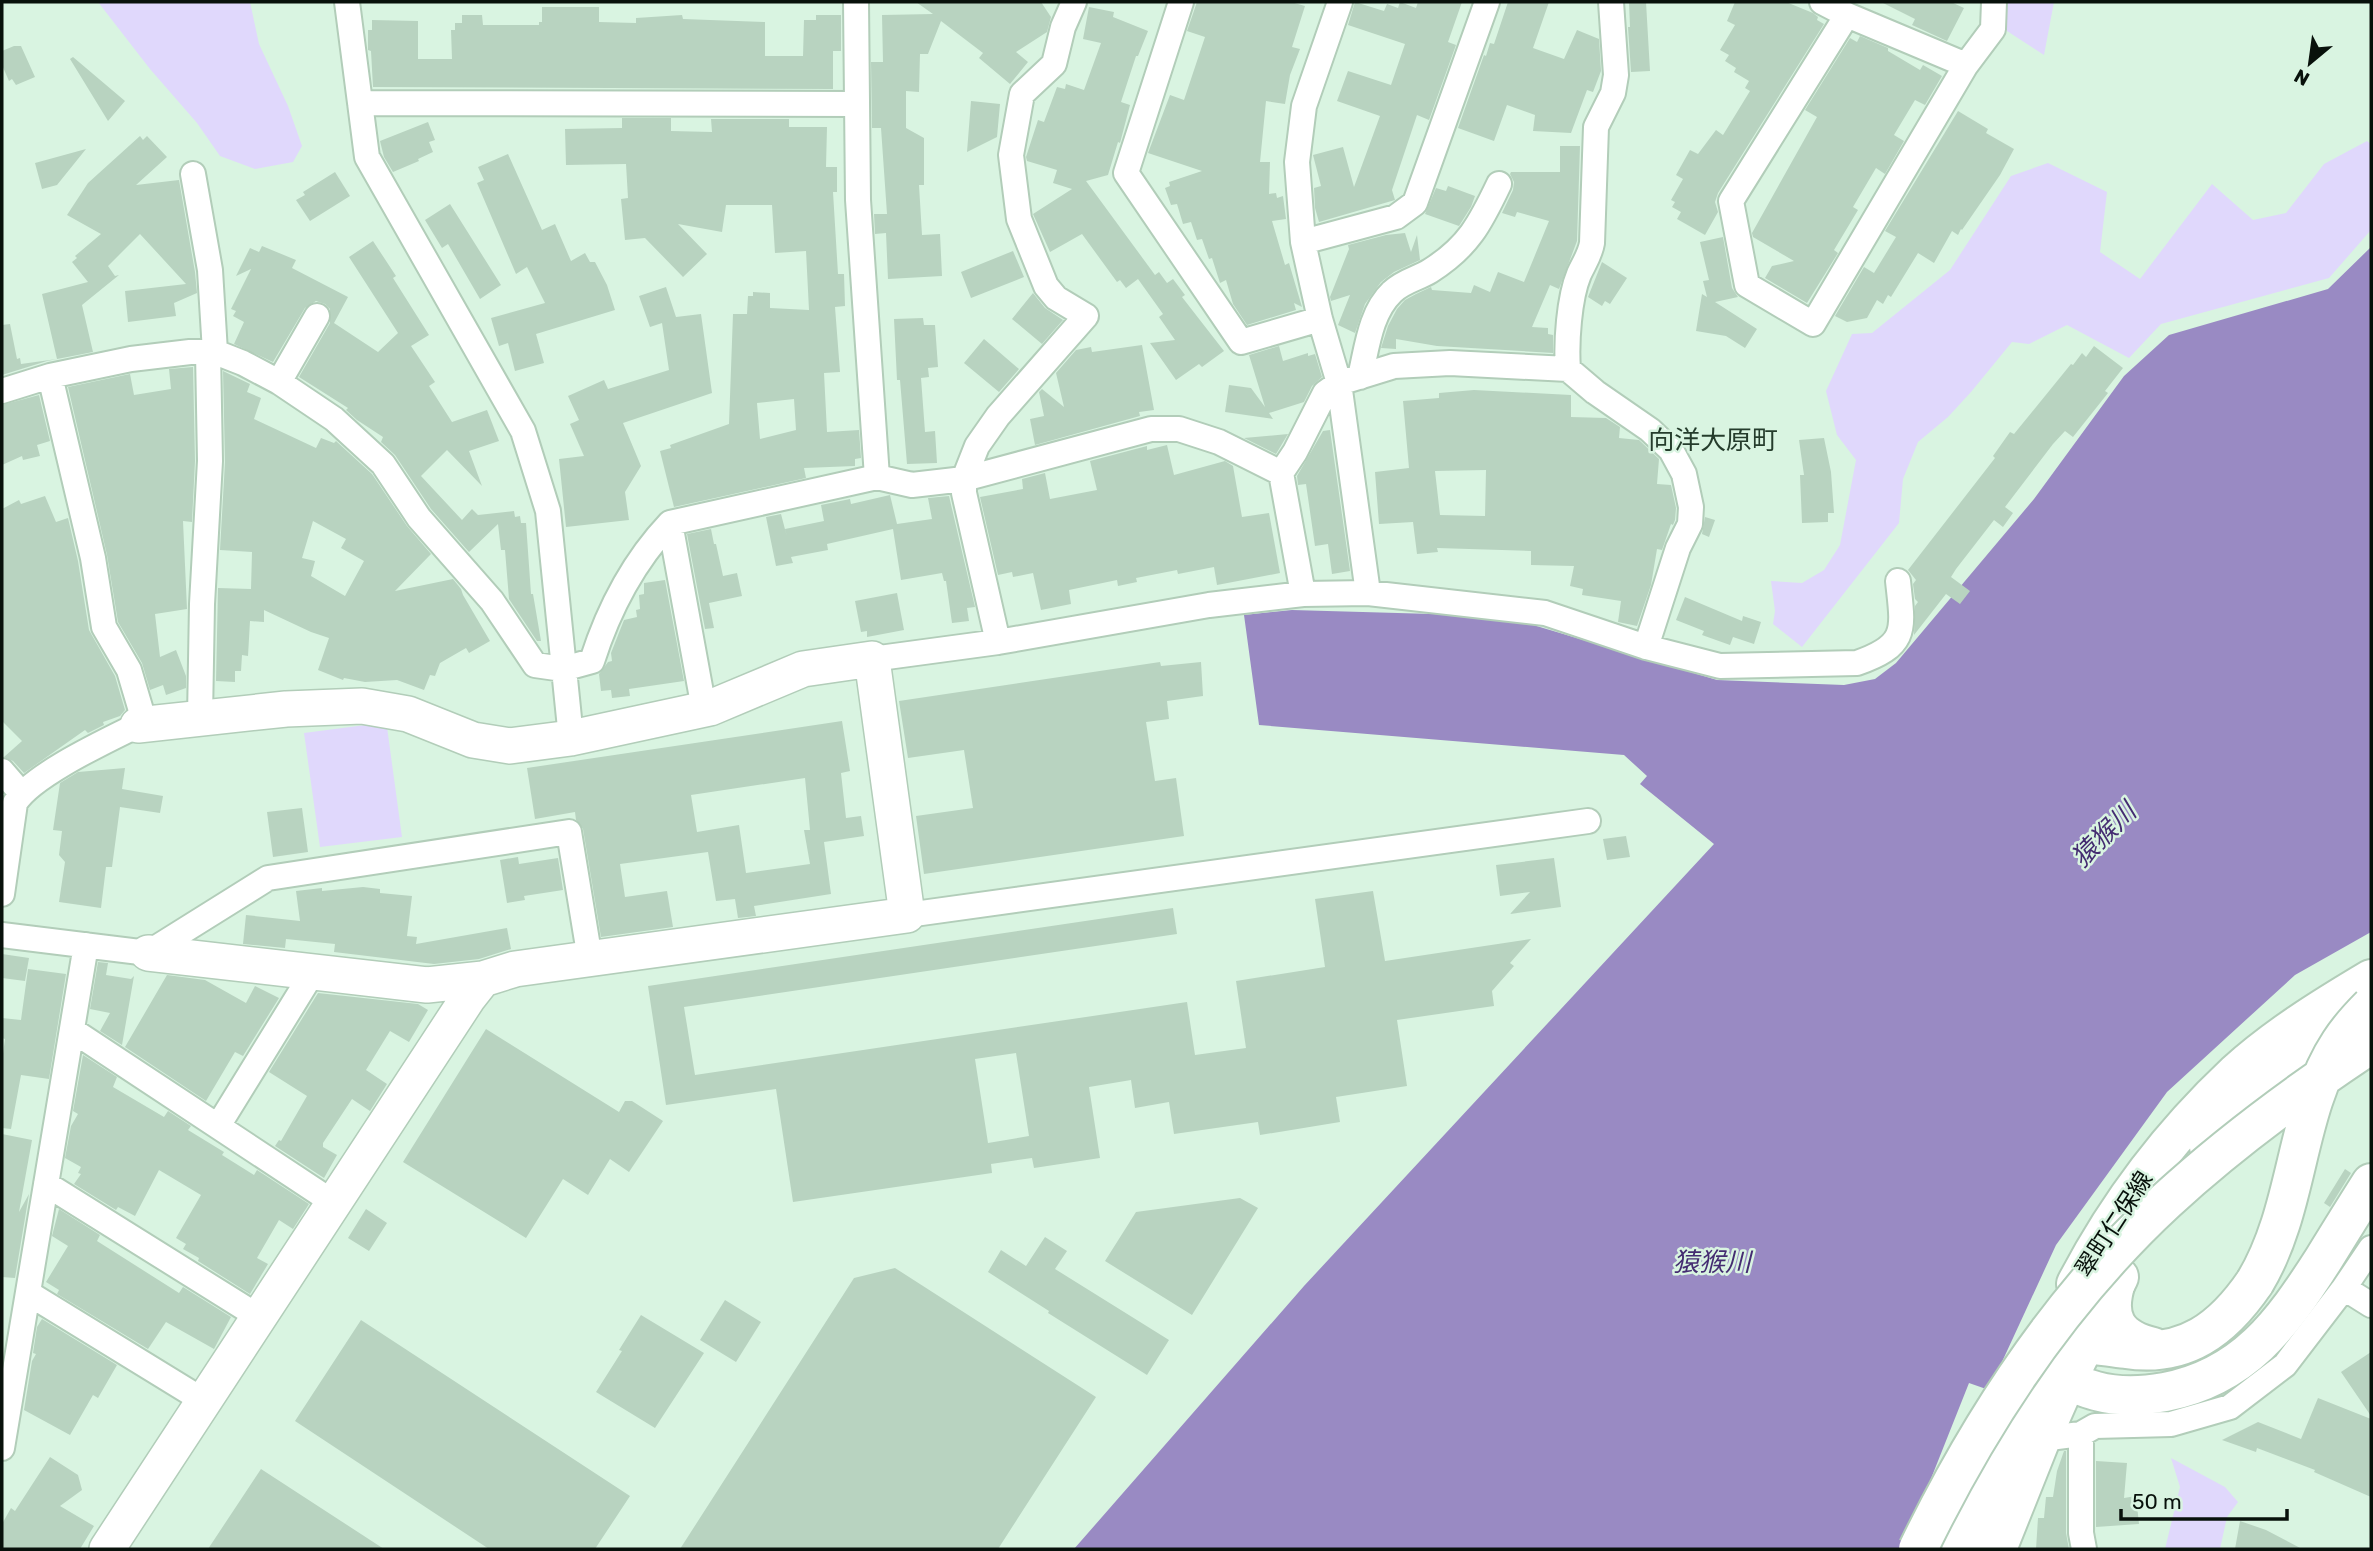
<svg xmlns="http://www.w3.org/2000/svg" width="2373" height="1551" viewBox="0 0 2373 1551" font-family="Rubik,'Noto Sans JP',sans-serif">
	<style>
		.green { fill: #e0d8fc }
		.water { fill: #998ac3 }
		.building { fill: #b8d3c0; fill-rule: evenodd }
		.lines { fill: none; stroke-linecap: round; stroke-linejoin: round }
		.street-casing { stroke: #b2cdb9; stroke-width: 28 }
		.secondary-casing { stroke: #b2cdb9; stroke-width: 38 }
		.primary-casing { stroke: #b2cdb9; stroke-width: 42 }
		.highway-casing { stroke: #b2cdb9; stroke-width: 42 }
		.street { stroke: #fff; stroke-width: 24 }
		.secondary { stroke: #fff; stroke-width: 35 }
		.primary { stroke: #fff; stroke-width: 38 }
		.highway { stroke: #fff; stroke-width: 38 }
		.highway-bridge-casing { stroke: #b2cdb9; stroke-width: 42; stroke-linecap: butt }
		.highway-bridge { stroke: #fff; stroke-width: 38 }
		.labels { text-anchor: middle; dominant-baseline: central; stroke-width: 5; stroke-linejoin: round; paint-order: stroke }
		.street-label { font-size: 24px; fill: #08110b; stroke: #d9f4e1 }
		.neighbourhood-label { font-size: 26px; fill: #253c2c; stroke: #d9f4e1 }
		.water-label { font-size: 26px; font-style: italic; fill: #442c71; stroke: #d9f4e1 }
	</style>
	<rect width="100%" height="100%" fill="#d9f4e1"/>
	<path class="green" d="M98,2H250L259,44L288,106L302,146L293,162L255,169L220,156L197,123L150,69Z
		M2007,2H2054L2044,55L2007,31Z
		M2367,141L2371,144V230L2329,278L2161,324L2129,358L2067,325L2029,344L2012,342L1971,392L1948,417L1918,442L1903,479L1899,523L1802,647L1773,624L1775,611L1771,581L1802,583L1824,570L1840,545L1856,460L1837,435L1826,391L1852,334L1872,333L1950,270L2011,176L2048,163L2107,192L2100,252L2140,279L2212,184L2253,220L2286,213L2324,164Z
		M373,724L387,727L402,837L320,847L304,733Z
		M2171,1458L2225,1487L2238,1502L2227,1517L2220,1549H2165L2180,1487Z"/>
	<path class="water" d="M2371,247V932L2295,975L2167,1092L2056,1245L1989,1390L1969,1383L1903,1549H1074L1304,1286L1714,844L1640,784L1647,776L1624,755L1259,725L1244,615L1292,610L1503,616L1717,680L1844,685L1875,679L1896,663L2034,499L2124,376L2169,335L2328,289Z"/>
	<path class="building" d="M916,2H1041L1051,17L1047,32L1016,52L1028,62L1010,84L979,58L983,53L941,21L928,54H920L919,92L906,91V128L924,138V185H919L922,235L940,234L942,276L888,279L886,233L875,234L874,214H887L881,128H872L871,62H883L882,15L933,14Z
		M1197,2H1291L1305,6L1292,47L1300,49L1290,75L1285,104L1266,101L1260,162H1270L1269,194L1276,193L1277,198L1283,196L1286,219L1272,221L1285,265L1289,263L1302,307L1294,303L1296,310L1247,325L1233,304L1226,280L1220,283L1212,258L1209,259L1202,239L1197,240L1191,222L1183,224L1177,204L1171,205L1165,188L1170,186L1169,182L1202,171L1148,153L1170,95L1184,100L1205,37L1187,31Z
		M1355,2L1384,11L1387,4L1398,8L1400,2L1416,8L1418,2H1462L1448,42L1456,45L1429,120L1417,115L1392,190L1395,200L1319,222L1315,208L1314,188L1321,186L1313,155L1343,147L1354,187L1380,116L1337,101L1348,71L1391,85L1405,44L1348,25Z
		M1508,2H1549L1533,48L1564,59L1577,30L1599,39L1601,71L1593,92L1587,90L1571,133L1533,131L1535,115L1507,105L1494,141L1458,128L1484,55L1486,56L1490,43L1494,44Z
		M1629,2H1646L1650,71L1631,72L1628,27H1630Z
		M1735,2H1786L1813,13L1818,17L1817,20L1824,24L1718,193L1715,202L1718,212L1705,235L1677,219L1681,212L1672,207L1675,202L1671,200L1683,179L1676,175L1690,150L1698,154L1716,130L1723,135L1750,91L1745,88L1749,81L1734,72L1736,68L1725,61L1729,55L1720,50L1735,25L1727,21Z
		M1881,2H1951L1964,8L1947,41L1912,25L1915,19Z
		M542,7H599V22L636,23V18L682,15L683,19L765,22V56H803L804,20H816V15H841V51H833V89L373,87L371,51L368,50V30H372V20L418,21V59H452L451,30H455V23H462V15H482L483,25H539V22H542Z
		M1089,7L1114,12L1113,17L1148,31L1138,56H1136L1121,102L1130,105L1120,143L1118,142L1108,175L1086,181L1155,275L1159,272L1167,283L1173,279L1185,295L1182,297L1224,351L1202,367L1199,364L1176,380L1150,343L1175,340L1159,317L1163,314L1138,279L1126,288L1120,280L1117,282L1082,234L1050,252L1033,214L1072,189L1053,183L1057,170L1027,161L1026,157L1038,120L1044,122L1057,87L1065,89L1066,84L1084,90L1101,43L1083,39Z
		M1860,36L1888,48V51L1920,70L1923,65L1942,76L1925,105L1915,100L1894,135L1904,141L1885,174L1876,168L1853,207L1858,210L1834,250L1838,253L1807,303L1765,278L1772,266L1794,261L1753,237L1752,233L1817,117L1805,110L1850,38L1857,42Z
		M14,46H21L35,77L16,85L12,79L9,81L2,65V51Z
		M73,57L125,101L108,121L70,59Z
		M971,101L1000,104L997,137L967,152Z
		M1958,111L1988,129L1986,133L2014,149L2000,175L1962,230L1961,229L1958,235L1952,231L1934,263L1918,253L1891,297L1888,295L1883,304L1877,300L1867,318L1847,322L1835,316L1864,267L1874,273L1896,237L1885,231Z
		M622,118H671V131L712,132L711,119H789V127H827L826,167H837V192H833L838,274H844L845,306L835,307L840,372L824,373L827,432L859,430L861,458L855,459V466L804,468L806,478L674,507L660,451L671,448L670,445L729,424L733,314H747L748,296H753V292L770,293V308L809,310L806,251L775,253L772,205H726L722,232L678,224L707,254L683,277L645,238L625,240L621,199L628,198L626,164L566,165L565,129L622,128ZM794,399L796,430L760,439L757,403Z
		M428,122L435,140L429,142L433,152L418,159L419,161L393,172L384,157L380,141Z
		M140,136L143,140L147,136L167,157L136,185L179,180L195,272L197,293L174,303L176,316L128,322L125,291L186,284L140,234L108,266L115,276L119,275L82,305L93,352L47,361L2,375V325L10,324L17,359L20,358L21,364L57,359L42,294L88,282L72,262L77,258L75,256L101,234L67,215L88,183Z
		M1560,146H1580L1577,241L1559,289L1550,285L1532,327L1548,328V334L1553,335V353L1437,346L1396,339V349L1381,348L1388,326L1397,309L1405,300L1416,294L1431,287L1432,290L1471,293L1474,285L1490,292L1498,272L1524,282L1549,221L1517,212L1515,217L1502,213L1513,190L1514,182L1510,174L1511,172H1560Z
		M86,149L57,185L42,189L35,163Z
		M508,154L542,230L555,224L571,261L585,253L590,262H595L607,285L615,310L536,334L544,363L515,371L508,343L499,346L491,318L545,303L527,267L516,274L477,183L484,180L478,167Z
		M335,172L350,196L310,221L296,200L305,195L303,192Z
		M1448,186L1475,196L1471,207L1459,226L1425,214L1436,188L1446,191Z
		M450,204L501,285L480,299L448,244L442,248L425,220Z
		M1405,233L1411,252L1417,235L1420,260L1394,272L1381,282L1365,304L1355,333L1338,325L1350,295L1331,301L1330,297L1349,249L1348,245L1386,235Z
		M1723,237L1732,288L1738,297L1715,302L1757,329L1745,348L1726,336L1696,331L1702,294L1707,297L1703,281L1709,280L1700,242Z
		M373,241L396,276L393,278L429,335L411,346L435,382L429,386L452,422L487,410L499,441L469,451L482,486L447,450L421,476L462,520L472,509L478,515L514,511L515,517L520,516L521,523H526L531,594H533L541,641H537L509,599L505,550H501L498,524L469,552L431,509L395,455L381,442L383,437L357,420L346,410L348,408L299,377L330,323V309L325,304L316,301L305,308L273,362L234,344L244,322L233,316L236,311L231,309L251,269L236,276L250,248L259,252L262,246L296,260L292,268L348,297L334,323L378,352L398,333L349,257Z
		M1013,251L1024,277L971,298L961,272Z
		M1602,262L1627,278L1610,304L1605,301L1602,306L1588,297Z
		M666,287L676,317L701,314L712,393L623,423L641,466L625,492L629,520L566,527L559,459L584,456L570,424L579,420L568,396L604,380L608,389L669,370L662,323L650,327L639,296Z
		M1033,293L1045,308L1063,320L1042,344L1012,319Z
		M923,318L924,325H935L938,367L928,368L929,377L921,378L925,432L935,431L937,463L907,464L900,380H897L894,319Z
		M984,339L1019,369L999,392L964,363Z
		M1142,345L1154,410L1139,412L1140,416L1035,445L1030,419L1044,416L1039,392L1042,389L1064,407L1056,373L1076,350L1091,347L1092,352Z
		M1279,346L1283,361L1308,353V356L1315,354L1322,377L1312,386L1304,402L1269,413L1273,419L1225,412L1229,385L1251,388L1265,407L1249,355Z
		M2094,346L2123,368L2105,391L2108,393L2073,437L2065,431L2053,444L2005,507L2013,513L2003,527L1994,520L1956,569L1951,577L1970,591L1960,604L1946,594L1914,635L1915,606L1918,602L1915,599L1913,584L1916,580L1908,570L1995,458L1993,456L2010,432L2014,434L2071,364L2073,365L2082,353L2086,357Z
		M193,367L195,461L192,522L183,521L187,609L155,614L160,657L176,650L186,676V688L166,695L163,685L150,690L142,663L118,622L107,555L68,387L130,374L134,395L171,389L169,369Z
		M223,371L250,384L247,392L261,398L254,419L316,448L321,438L334,443L336,441L372,474L407,526L431,554L395,591L453,579L461,589L463,595L490,641L469,653L466,648L440,663L435,676L430,675L424,690L397,680L365,682L344,678L343,680L318,670L329,638L311,632L264,610V622L250,621L248,656L242,655L241,671H235V682L216,681L218,588L251,589L252,552L220,550L225,462ZM313,521L346,539L341,548L364,561L345,596L311,576L315,561L302,558Z
		M1474,390L1571,395V417L1606,418L1620,427L1619,438L1639,440L1659,459L1657,484L1671,485L1676,508L1675,520L1673,525L1671,524L1662,550L1657,549L1651,585L1637,626L1618,622L1621,601L1582,595L1583,589L1570,586L1574,566L1531,565V551L1437,548L1438,552L1417,554L1413,522L1379,524L1375,472L1409,468L1403,401L1439,398V393ZM1486,470L1485,516L1440,515L1435,471Z
		M39,395L50,441L37,445L40,456L23,460L22,456L2,465V405Z
		M1330,430L1350,571L1332,574L1328,544L1315,546L1306,484L1298,485L1297,476L1323,431Z
		M1288,434L1276,454L1244,438Z
		M1824,438L1831,472L1834,513H1828V522L1802,523L1800,475H1804L1799,440Z
		M1167,445L1174,475L1225,461L1233,466L1242,517L1269,513L1280,573L1217,585L1214,567L1178,574L1177,570L1136,578L1137,582L1118,586L1117,580L1069,590L1071,604L1041,610L1033,573L1013,577L1012,572L998,575L980,497L1023,489L1022,479L1045,473L1050,499L1097,490L1090,461L1147,446V450Z
		M890,495L897,524L932,519L928,498L949,496L975,607L967,608L969,621L952,623L946,581H944L942,573L901,580L893,529L827,544L828,550L791,557L793,563L776,566L766,517L781,514L787,537L785,529L824,521L821,505L850,499L851,504Z
		M45,496L56,522L68,518L78,561L89,630L115,676L125,710L120,716L103,722L104,725L88,733L85,730L24,773L13,761L4,757L22,741L2,721V509L19,500L21,504Z
		M1705,517L1715,520L1709,537L1702,534Z
		M711,529L714,544H716L723,576L737,573L742,596L709,603L714,628L705,629L687,534Z
		M665,580L684,681L629,689L630,696L612,698L611,690L601,691L599,674L608,662L612,661L611,653L624,620L637,617L636,610L640,609L639,595L644,594V583Z
		M897,593L904,630L867,637V631L861,632L855,601Z
		M1685,597L1742,621L1743,616L1761,622L1754,644L1733,637L1730,645L1702,635L1704,631L1676,620Z
		M1160,662L1161,666L1201,662L1203,696L1167,701L1169,719L1146,722L1155,781L1176,778L1184,836L924,874L916,816L973,808L964,750L908,758L899,701Z
		M842,721L850,771L841,773L846,818L861,816L864,836L824,842L831,894L754,906L756,916L738,918L735,899L716,901L708,852L620,864L625,897L667,891L673,927L601,937L583,829L576,820L575,812L535,819L527,768ZM805,778L810,830H804L810,864L746,873L739,825L697,832L691,795Z
		M125,768L122,789L163,796L160,813L120,807L112,867H106L101,908L59,902L65,862L59,855L62,831L53,830L60,783L78,772Z
		M302,808L308,852L273,857L267,812Z
		M1626,836L1630,857L1607,860L1603,839Z
		M518,857L519,864L558,858L563,890L524,896L525,900L507,903L500,860Z
		M1554,858L1561,907L1510,914L1530,892L1500,896L1496,865Z
		M363,887L380,889V893L412,896L407,936L417,937L416,944L507,928L511,949L479,959L434,964L334,952L335,944L286,939L285,948L243,944L246,915L300,921L296,891L322,888V891Z
		M1373,891L1385,961L1531,939L1510,963L1514,966L1492,991L1494,1006L1397,1020L1407,1086L1336,1097L1340,1122L1260,1135L1258,1122L1174,1134L1169,1102L1135,1108L1131,1080L1089,1087L1100,1158L1034,1168L1032,1158L991,1164L992,1173L793,1202L776,1089L666,1105L648,986L1173,908L1177,934L684,1007L695,1075L1187,1002L1195,1055L1246,1048L1236,981L1325,967L1315,899ZM1016,1053L1029,1136L988,1143L975,1059Z
		M2,954L29,958L25,981L2,978Z
		M98,962L108,963L106,975L131,979L134,976L122,1045L100,1031L110,1013L90,1009Z
		M28,969L66,974L49,1079L21,1075L11,1129L2,1128V1061L5,1039L2,1038V1018L21,1020Z
		M167,975L205,980L246,1003L255,986L279,998L243,1056L235,1052L206,1101L125,1047Z
		M318,993L418,1004L428,1010L409,1042L390,1031L366,1070L387,1084L370,1111L352,1099L323,1143V1147L337,1155L324,1178L275,1146L279,1140L281,1141L307,1096L269,1072Z
		M486,1029L619,1112L625,1101H632L663,1121L629,1172L610,1159L588,1195L563,1179L526,1238L403,1162Z
		M83,1055L117,1077L113,1087L164,1117L168,1111L191,1126L188,1130L224,1152L222,1155L254,1175L257,1170L309,1204L293,1229L279,1220L257,1258L268,1264L250,1294L198,1261L199,1258L183,1249L186,1244L176,1238L201,1195L159,1170L135,1216L118,1207L116,1210L74,1184L81,1174L78,1173L81,1167L65,1158L71,1126L78,1114L73,1111Z
		M2,1134L32,1140L19,1212L29,1194L15,1278L2,1277Z
		M2345,1169L2351,1173L2330,1207L2324,1203Z
		M1240,1198L1258,1208L1192,1315L1105,1261L1136,1212Z
		M59,1209L100,1235L97,1241L179,1293L183,1287L231,1317L214,1349L166,1322L148,1349L57,1294L59,1290L46,1282L68,1246L52,1236Z
		M366,1209L387,1223L369,1251L348,1238Z
		M1045,1237L1067,1251L1055,1269L1169,1340L1147,1375L1048,1313L1049,1311L988,1272L1001,1250L1026,1266Z
		M895,1268L1096,1397L998,1549H680L854,1278Z
		M725,1300L761,1322L736,1362L700,1340Z
		M641,1315L704,1353L655,1428L596,1392L622,1351L619,1350Z
		M42,1319L117,1365L98,1398L93,1395L70,1435L24,1410L32,1361L36,1354L33,1353L37,1327Z
		M361,1320L630,1496L595,1549H489L295,1421Z
		M2371,1352V1416L2341,1372Z
		M2318,1398L2371,1419V1497L2314,1472L2315,1470L2257,1448L2256,1452L2222,1440L2258,1422L2301,1439Z
		M2064,1451H2066V1533L2069,1549H2036L2038,1518H2044L2046,1497H2053L2057,1471Z
		M50,1457L78,1475L82,1490L60,1506L94,1526L80,1549H2V1524L11,1508L15,1511Z
		M2096,1461L2127,1463L2124,1498L2136,1496L2139,1524L2096,1527Z
		M261,1469L384,1549H208Z
		M2240,1521L2266,1530L2302,1549H2235Z"/>
	<g class="lines">
		<defs>
			<path id="street" d="M347,2L367,157L523,431L548,511L571,738
				M856,2L858,200L877,477
				M1181,2L1126,173L1241,342L1320,319
				M1340,2L1304,106L1297,162L1303,242L1320,319L1339,383L1368,593
				M1822,2L1847,15L1966,65
				M1847,15L1731,201L1747,285L1813,324L1966,65L1993,29L1994,2
				M360,103L857,104
				M193,174L210,270L215,352
				M1303,242L1396,217L1415,203L1487,2
				M1568,369C1566,343 1569,298 1579,274C1584,263 1590,255 1592,243L1596,127L1613,93L1616,75L1611,2
				M50,376L93,558L104,627L129,670L145,724
				M1360,377C1367,348 1370,313 1392,292C1403,281 1417,279 1430,271C1468,247 1480,224 1499,184
				M279,382L317,316
				M2,391L50,376L131,359L190,352H215L243,363L279,382L334,419L383,464L419,518L492,601L535,665L563,669L592,661C608,611 634,561 670,523L877,477L912,485L964,479L1151,429H1179L1219,442L1281,473L1303,594
				M1281,473L1295,452L1325,393L1339,383L1394,366L1450,363L1568,369L1595,392L1650,430L1671,450L1684,474L1691,507L1690,524L1678,548L1646,647
				M670,523L704,709
				M998,642L964,493V479L977,446L998,416L1086,316L1056,298L1046,286L1019,219L1011,155L1022,94L1054,64L1063,27L1074,2
				M872,659L998,642L1209,605L1303,594L1368,593L1545,613L1646,647L1720,666L1857,663C1909,645 1903,629 1898,581
				M200,717L202,604L210,461L208,352
				M2,771L21,793
				M2,894L15,803C32,775 108,740 138,725
				M907,915L1588,821
				M2,935L148,953L268,878L569,832L590,959
				M72,1030L334,1203
				M218,1126L313,972
				M46,1184L259,1317
				M2344,1288L2371,1305
				M28,1293L204,1401
				M2081,1434L2095,1426L2171,1424L2230,1407L2285,1365L2344,1288L2371,1248
				M2041,1439L2081,1434V1533L2084,1549
				M2,1448L86,945"/>
			<path id="secondary" d="M138,725L286,709L362,706L408,714L473,740L510,746L571,738L710,708L803,669L872,659L907,915L515,969L483,979L427,985L148,953
				M107,1549L468,998L483,979"/>
			<path id="primary" d="M2209,1147C2251,1100 2300,1061 2353,1027
				M2076,1284C2117,1205 2171,1134 2236,1073C2277,1036 2324,1007 2371,979
				M1961,1549L2041,1357
				M1997,1549L2041,1439L2067,1380L2119,1277"/>
			<path id="highway" d="M2116,1282C2105,1318 2116,1338 2153,1347
				M2255,1282C2223,1329 2185,1358 2126,1349C2083,1344 2072,1336 2036,1367C2056,1375 2076,1386 2096,1391C2118,1397 2143,1396 2165,1392C2244,1377 2282,1324 2323,1260C2339,1234 2355,1208 2371,1183"/>
		</defs>
		<use href="#street" class="street-casing"/>
		<use href="#secondary" class="secondary-casing"/>
		<use href="#primary" class="primary-casing"/>
		<use href="#highway" class="highway-casing"/>
		<use href="#street" class="street"/>
		<use href="#secondary" class="secondary"/>
		<use href="#primary" class="primary"/>
		<use href="#highway" class="highway"/>
		<defs>
			<path id="highway-bridge" d="M2255,1282C2300,1207 2294,1113 2340,1043C2349,1029 2360,1017 2371,1006
				M1918,1549C1980,1421 2061,1298 2166,1201C2229,1143 2297,1093 2368,1046"/>
		</defs>
		<use href="#highway-bridge" class="highway-bridge-casing"/>
		<use href="#highway-bridge" class="highway-bridge"/>
	</g>
	<g class="labels">
		<g class="street-label">
			<text transform="translate(2114 1224) rotate(-57)">翠町仁保線</text>
		</g>
		<g class="neighbourhood-label">
			<text x="1713" y="440">向洋大原町</text>
		</g>
		<g class="water-label">
			<text transform="translate(2104 835) rotate(-45)">猿猴川</text>
			<text x="1712" y="1262">猿猴川</text>
		</g>
	</g>
	<rect width="2373" height="1551" fill="none" stroke="#08110b" stroke-width="7"/>
	<g transform="translate(2310 63) rotate(209)" stroke="#d9f4e1" stroke-width="5" paint-order="stroke">
	<path d="M0-5L12 26L0 18L-12 26Z" fill="#08110b"/>
	<text y="-10" font-size="19" font-weight="bold" text-anchor="middle" fill="#08110b">N</text>
	</g>
	<path d="M2121 1509v10h166v-10" fill="none" stroke="#08110b" stroke-width="3.5"/>
	<text x="2132" y="1509" font-size="21" fill="#08110b" stroke="#d9f4e1" stroke-width="5" paint-order="stroke">50 m</text>
</svg>
